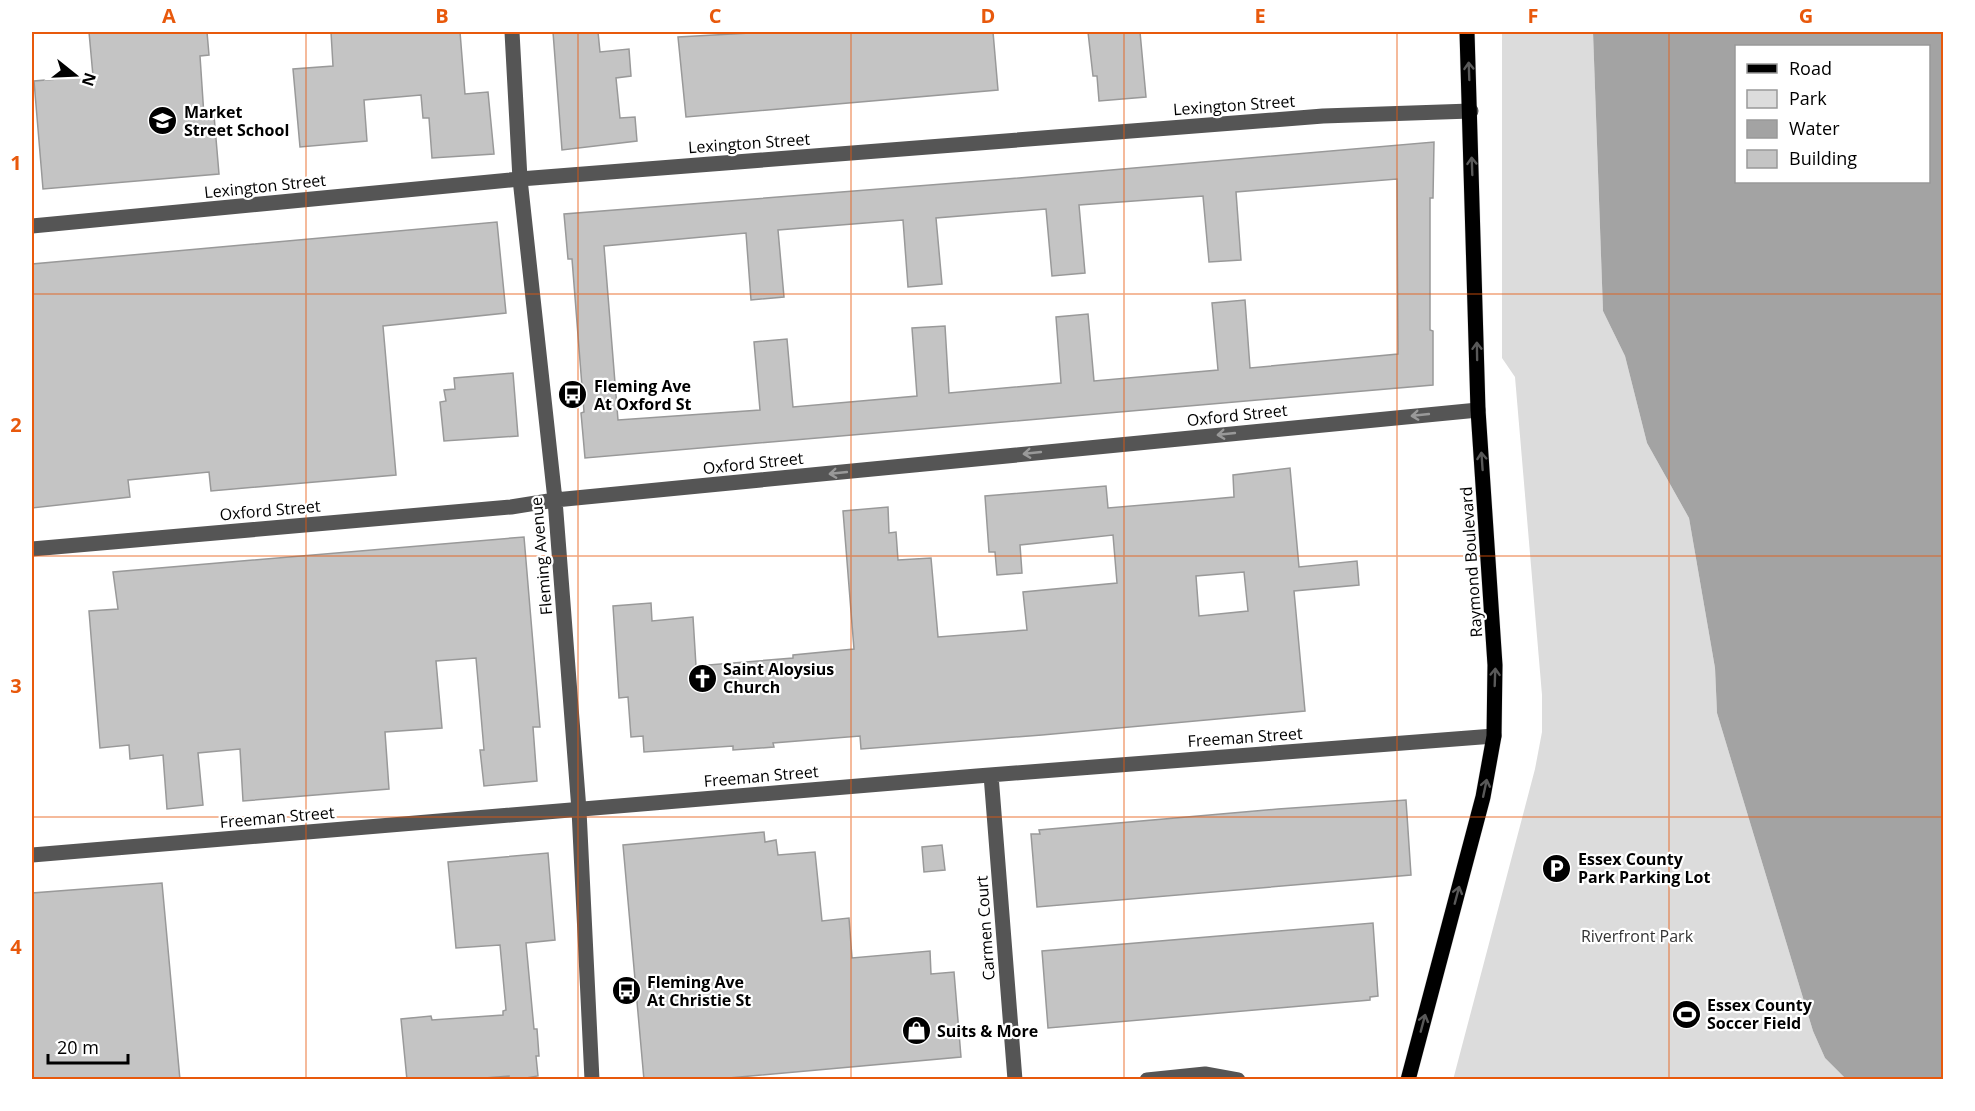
<svg xmlns="http://www.w3.org/2000/svg" width="1975" height="1111" viewBox="0 0 1975 1111" font-family="'Open Sans',sans-serif">
	<style>
		.green { fill: #dcdcdc }
		.water { fill: #a3a3a3; fill-rule: evenodd }
		.building { fill: #c4c4c4; stroke: #999; stroke-width: 1.5; fill-rule: evenodd }
		.lines { fill: none; stroke-linecap: round; stroke-linejoin: round }
		.major-casing { stroke: #dbdbdb; stroke-width: 16 }
		.minor { stroke: #555; stroke-width: 15 }
		.major { stroke: #000; stroke-width: 15 }
		.oneway { stroke: #595959 }
		.oneway2 { stroke: #999 }
		.grid { fill: none; stroke: #e8590c; stroke-width: 1.5; stroke-opacity: 0.55 }
		.labels { text-anchor: middle; dominant-baseline: central; stroke-width: 4.5; stroke-linejoin: round; paint-order: stroke }
		.street-label { font-size: 16px; fill: #000; stroke: #fff }
		.poi-label { font-size: 16px; font-weight: bold; fill: #000; stroke: #fff; text-anchor: start }
		.park-label { font-size: 16px; fill: #333; stroke: #fff }
		.neatline { fill: none; stroke: #e8590c; stroke-width: 2 }
		.grid-label { font-size: 20px; text-anchor: middle; font-weight: bold; fill: #e8590c }
	</style>
	<rect width="100%" height="100%" fill="#fff"/>
	<path class="green" d="M1502,32H1593L1603,311L1625,356L1647,443L1689,518L1715,668L1717,713L1813,1031L1825,1058L1846,1079L1453,1080L1535,769L1542,732V695L1515,377L1502,358Z"/>
	<path class="water" d="M1593,32H1943V1079H1846L1825,1058L1813,1031L1717,713L1715,668L1689,518L1647,443L1625,356L1603,311ZM1736,46H1928V182H1736Z"/>
	<path class="building" d="M89,32H207L209,55L200,56L204,116L214,115L219,174L43,189L34,81L93,76Z
		M331,32H460L465,94L488,92L494,154L432,158L429,118H423L421,95L364,100L367,141L300,147L293,69L333,66Z
		M553,32H598L600,52L629,49L631,76L616,78L620,118L635,117L637,141L562,150Z
		M768,32H993L998,90L686,117L678,37Z
		M1088,32H1140L1146,97L1099,101L1097,76H1093Z
		M1434,142L1433,198H1430V330L1433,331V385L585,458L581,413L584,412L572,259H568L564,214L1006,179ZM1397,179L1398,354L1250,368L1245,300L1212,303L1218,370L1094,381L1088,314L1056,317L1061,383L949,393L945,326L912,328L917,396L793,407L787,339L754,342L760,410L618,420L604,246L746,233L751,300L784,297L778,230L903,220L908,287L942,284L936,218L1046,209L1052,276L1085,273L1079,205L1203,196L1209,262L1241,260L1236,192Z
		M497,222L506,313L383,326L396,475L211,491L209,472L128,480L130,497L32,508V264Z
		M513,373L518,436L444,441L440,402L446,401L444,390L455,389L454,378Z
		M1290,468L1299,567L1357,561L1359,585L1294,591L1305,711L1042,735L861,749L860,736L773,743L774,747L733,750V746L644,752L643,736L631,737L628,697L619,698L613,606L651,603L652,621L693,617L696,666L793,658V655L854,649L843,511L888,507L889,533L896,532L898,560L931,558L938,637L1027,630L1023,592L1117,583L1113,535L1020,545L1022,573L997,575L995,552H989L985,496L1106,486L1108,508L1190,501L1234,497L1233,475ZM1244,572L1248,611L1199,616L1196,576Z
		M524,537L540,727H533L537,781L484,786L480,750H484L476,658L436,661L442,728L385,732L389,789L243,801L240,749L198,753L203,805L167,809L163,755L130,759L129,745L100,748L89,611L118,609L113,572Z
		M1406,800L1411,875L1037,907L1031,834H1040L1039,830L1278,809Z
		M764,832L765,842L776,840L778,855L815,852L822,921L849,918L852,958L930,951L931,974L954,972L961,1057L707,1080H644L623,845Z
		M942,845L945,870L924,872L922,847Z
		M548,853L555,940L526,943L534,1029H537L539,1056H536L538,1076L514,1080H509V1076L459,1080H407L401,1019L431,1016L432,1020L503,1015V1011L506,1010L500,945L456,948L448,862Z
		M162,883L180,1080H32V893Z
		M1373,923L1378,996L1370,997V1000L1048,1028L1042,951Z"/>
	<g class="lines">
		<defs>
			<path id="major" d="M1408,1080L1483,797L1494,736L1495,665L1478,410L1467,32"/>
		</defs>
		<use href="#major" class="major-casing"/>
		<path class="minor" d="M512,32L520,179L555,500L579,810L592,1080
			M32,226L520,179L1323,116L1471,111
			M32,549L511,507L555,500L1478,410
			M991,775L1015,1080
			M32,855L977,776L1494,736
			M1147,1080L1205,1074L1238,1080"/>
		<use href="#major" class="major"/>
	</g>
	<defs><path id="oneway-shaft" d="M-6 0H5M1.5-3L5.5 0L1.5 3" fill="none" stroke-width="1.6" stroke-linecap="round" stroke-linejoin="round" transform="scale(1.5)"/></defs>
	<g class="oneway">
		<use href="#oneway-shaft" transform="translate(1469 71) rotate(-92)"/>
		<use href="#oneway-shaft" transform="translate(1472 166) rotate(-92)"/>
		<use href="#oneway-shaft" transform="translate(1477 351) rotate(-91)"/>
		<use href="#oneway-shaft" transform="translate(1482 461) rotate(-94)"/>
		<use href="#oneway-shaft" transform="translate(1495 677) rotate(-88)"/>
		<use href="#oneway-shaft" transform="translate(1485 788) rotate(-78)"/>
		<use href="#oneway-shaft" transform="translate(1457 895) rotate(-75)"/>
		<use href="#oneway-shaft" transform="translate(1423 1023) rotate(-75)"/>
	</g>
	<g class="oneway2">
		<use href="#oneway-shaft" transform="translate(1420 415) rotate(174)"/>
		<use href="#oneway-shaft" transform="translate(1226 434) rotate(174)"/>
		<use href="#oneway-shaft" transform="translate(1032 453) rotate(174)"/>
		<use href="#oneway-shaft" transform="translate(838 473) rotate(174)"/>
	</g>
	<path class="grid" d="M306,32V1080M578,32V1080M851,32V1080M1124,32V1080M1397,32V1080M1669,32V1080M32,294H1944M32,556H1944M32,817H1944"/>
	<defs>
		<symbol id="school-disc" viewBox="-11 -11 22 22"><circle r="9.5" fill="#000" stroke="#fff"/><path d="M0-5L7-2L0 1L-7-2ZM-4 1L0 2.5L4 1V4Q0 6-4 4Z" fill="#fff"/></symbol>
		<symbol id="bus-disc" viewBox="-11 -11 22 22"><circle r="9.5" fill="#000" stroke="#fff"/><path d="M-5-6H5V4H4V6H2V4H-2V6H-4V4H-5ZM-3.5-4V0h7V-4ZM-3.5 1.2v1.5H-2V1.2ZM2 1.2v1.5H3.5V1.2Z" fill="#fff"/></symbol>
		<symbol id="church-disc" viewBox="-11 -11 22 22"><circle r="9.5" fill="#000" stroke="#fff"/><path d="M-1.2-6h2.4v3.5h3.3v2.4h-3.3V6h-2.4V-.1h-3.3v-2.4h3.3Z" fill="#fff"/></symbol>
		<symbol id="parking-disc" viewBox="-11 -11 22 22"><circle r="9.5" fill="#000" stroke="#fff"/><path d="M-3.5-5.5H1a3.5 3.5 0 0 1 0 7H-1V5.5H-3.5ZM-1-3.4V-.6H.8a1.4 1.4 0 0 0 0-2.8Z" fill="#fff"/></symbol>
		<symbol id="stadium-disc" viewBox="-11 -11 22 22"><circle r="9.5" fill="#000" stroke="#fff"/><path d="M0-5a6.5 5 0 1 0 0 10a6.5 5 0 1 0 0-10ZM-3.5-1.8h7v3.6h-7Z" fill="#fff"/></symbol>
		<symbol id="shop-disc" viewBox="-11 -11 22 22"><circle r="9.5" fill="#000" stroke="#fff"/><path d="M-5-2.5h2.3a2.7 3.5 0 0 1 5.4 0H5L5.5 6h-11ZM-1.5-2.5h3a1.5 2.3 0 0 0-3 0Z" fill="#fff"/></symbol>
	</defs>
	<g fill-rule="evenodd">
		<use href="#school-disc" x="146" y="104" width="33" height="33"/>
		<use href="#bus-disc" x="556" y="378" width="33" height="33"/>
		<use href="#church-disc" x="686" y="662" width="33" height="33"/>
		<use href="#parking-disc" x="1540" y="852" width="33" height="33"/>
		<use href="#bus-disc" x="610" y="974" width="33" height="33"/>
		<use href="#stadium-disc" x="1670" y="998" width="33" height="33"/>
		<use href="#shop-disc" x="900" y="1014" width="33" height="33"/>
	</g>
	<g class="labels">
		<g class="street-label">
			<text transform="translate(1234 105) rotate(-4)">Lexington Street</text>
			<text transform="translate(749 143) rotate(-4)">Lexington Street</text>
			<text transform="translate(265 186) rotate(-6)">Lexington Street</text>
			<text transform="translate(1237 415) rotate(-6)">Oxford Street</text>
			<text transform="translate(753 463) rotate(-6)">Oxford Street</text>
			<text transform="translate(270 510) rotate(-5)">Oxford Street</text>
			<text transform="translate(541 556) rotate(-95)">Fleming Avenue</text>
			<text transform="translate(1471 562) rotate(-94)">Raymond Boulevard</text>
			<text transform="translate(1245 737) rotate(-4)">Freeman Street</text>
			<text transform="translate(761 776) rotate(-5)">Freeman Street</text>
			<text transform="translate(277 817) rotate(-5)">Freeman Street</text>
			<text transform="translate(985 928) rotate(-94)">Carmen Court</text>
		</g>
		<g class="poi-label">
			<text x="184" y="112">Market<tspan x="184" dy="18">Street School</tspan></text>
			<text x="594" y="386">Fleming Ave<tspan x="594" dy="18">At Oxford St</tspan></text>
			<text x="723" y="669">Saint Aloysius<tspan x="723" dy="18">Church</tspan></text>
			<text x="1578" y="859">Essex County<tspan x="1578" dy="18">Park Parking Lot</tspan></text>
			<text x="647" y="982">Fleming Ave<tspan x="647" dy="18">At Christie St</tspan></text>
			<text x="1707" y="1005">Essex County<tspan x="1707" dy="18">Soccer Field</tspan></text>
			<text x="937" y="1031">Suits &amp; More</text>
		</g>
		<g class="park-label">
			<text x="1637" y="936">Riverfront Park</text>
		</g>
	</g>
	<rect width="1975" height="1111" fill="none" stroke="#ffffff" stroke-width="66"/>
	<rect x="1735" y="45" width="195" height="138" fill="#ffffff" stroke="#999999" stroke-width="1.5"/>
	<rect x="1747" y="64" width="30" height="9" fill="#000000" stroke="#999999" stroke-width="1.5"/>
	<text x="1789" y="75" font-size="18" fill="#000000">Road</text>
	<rect x="1747" y="90" width="30" height="18" fill="#dcdcdc" stroke="#999999" stroke-width="1.5"/>
	<text x="1789" y="105" font-size="18" fill="#000000">Park</text>
	<rect x="1747" y="120" width="30" height="18" fill="#a3a3a3" stroke="#999999" stroke-width="1.5"/>
	<text x="1789" y="135" font-size="18" fill="#000000">Water</text>
	<rect x="1747" y="150" width="30" height="18" fill="#c4c4c4" stroke="#999999" stroke-width="1.5"/>
	<text x="1789" y="165" font-size="18" fill="#000000">Building</text>
	<g transform="translate(75 75) rotate(108)" stroke="#ffffff" stroke-width="4.5" paint-order="stroke">
	<path d="M0-4.5L10 22L0 15L-10 22Z" fill="#000000"/>
	<text y="-9" font-size="16" font-weight="bold" text-anchor="middle" fill="#000000">N</text>
	</g>
	<path d="M48 1054v9h80v-9" fill="none" stroke="#000000" stroke-width="3"/>
	<text x="57" y="1054" font-size="18" fill="#000000" stroke="#ffffff" stroke-width="4.5" paint-order="stroke">20 m</text>
	<rect x="33" y="33" width="1909" height="1045" class="neatline"/>
	<g class="grid-label">
		<text x="169" y="23">A</text>
		<text x="442" y="23">B</text>
		<text x="715" y="23">C</text>
		<text x="988" y="23">D</text>
		<text x="1260" y="23">E</text>
		<text x="1533" y="23">F</text>
		<text x="1806" y="23">G</text>
		<text x="16" y="170">1</text>
		<text x="16" y="432">2</text>
		<text x="16" y="693">3</text>
		<text x="16" y="954">4</text>
	</g>
</svg>
